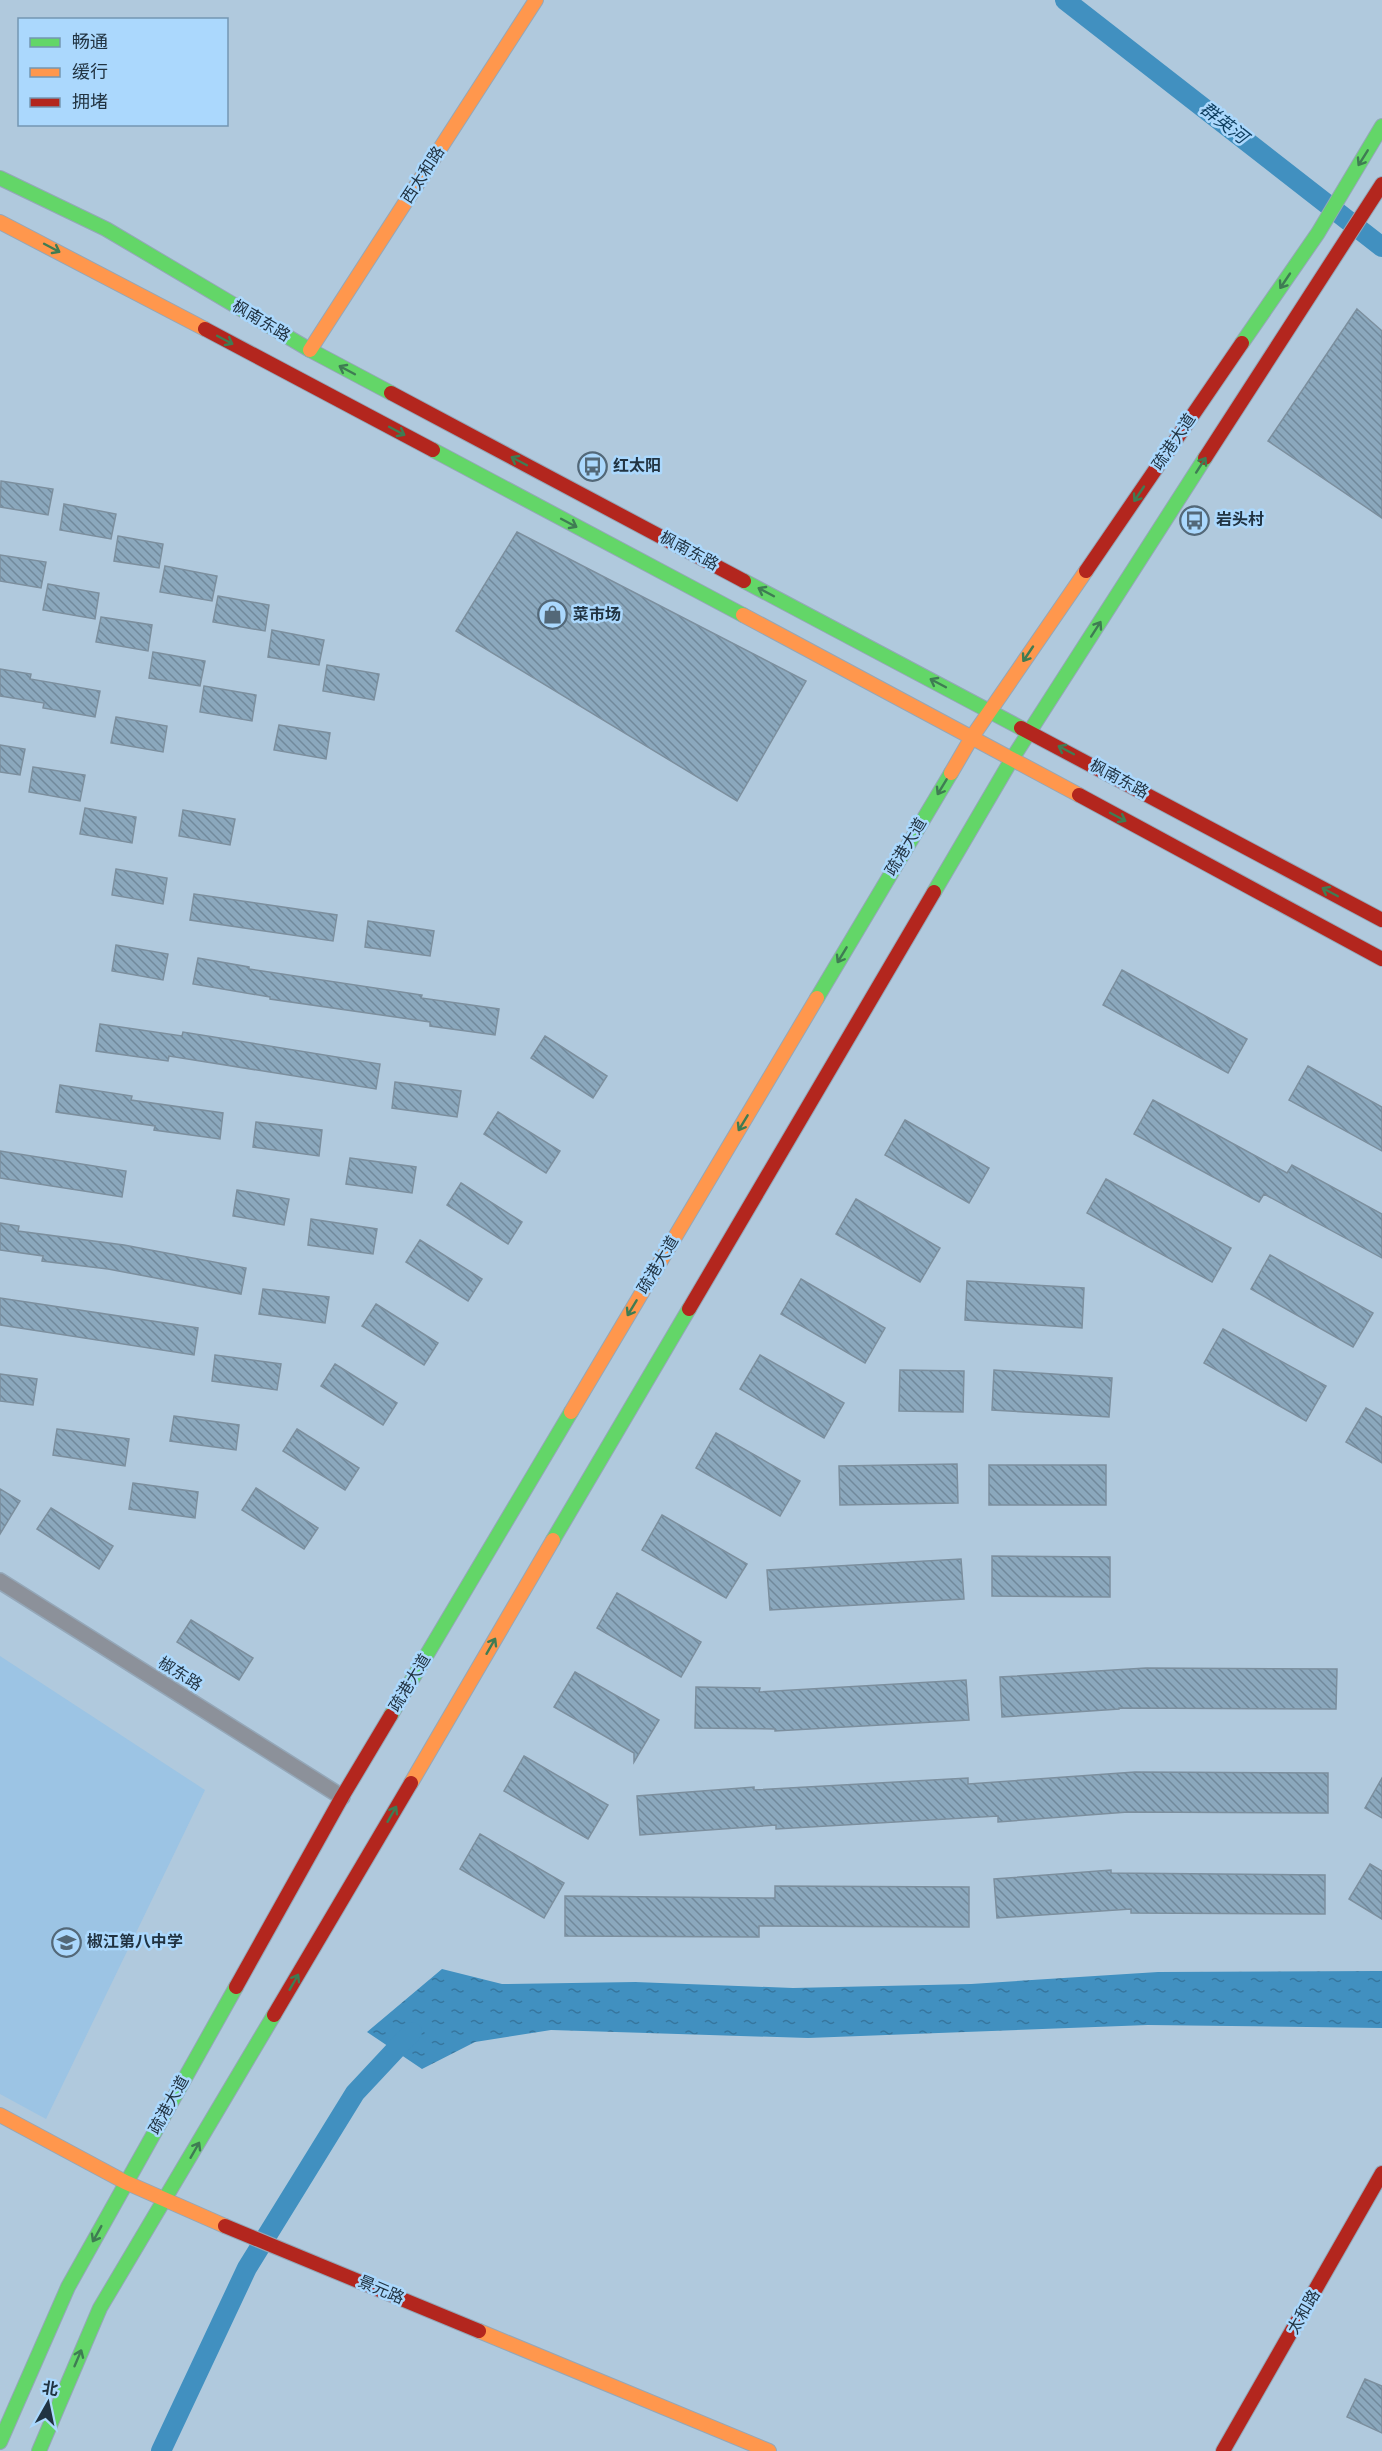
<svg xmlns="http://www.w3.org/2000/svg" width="1382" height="2451" viewBox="0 0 1382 2451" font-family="'Nunito Sans','Noto Sans SC',sans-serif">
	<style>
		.built { fill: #9cc4e4 }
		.water { fill: url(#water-ripples) }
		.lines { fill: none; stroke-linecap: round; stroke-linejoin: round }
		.canal { stroke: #4190c0; stroke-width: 20 }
		.building { fill: url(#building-back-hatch); stroke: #7c8f9e; stroke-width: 1.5 }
		.street-casing { stroke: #94a7b8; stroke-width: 18 }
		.fast-casing { stroke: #94a7b8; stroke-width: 16 }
		.slow-casing { stroke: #94a7b8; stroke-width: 16 }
		.jam-casing { stroke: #94a7b8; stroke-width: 16 }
		.street { stroke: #8c919a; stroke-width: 15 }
		.fast { stroke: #63d668; stroke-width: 14 }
		.slow { stroke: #ff974d; stroke-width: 14 }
		.jam { stroke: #b3261e; stroke-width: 14 }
		.oneway { stroke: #3f7c53 }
		.labels { text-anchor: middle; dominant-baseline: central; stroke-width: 5; stroke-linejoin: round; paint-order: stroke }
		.street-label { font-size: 16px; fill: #213342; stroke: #abd8fd }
		.poi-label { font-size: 16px; font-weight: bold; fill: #213342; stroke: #abd8fd; text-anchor: start }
		.water-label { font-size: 18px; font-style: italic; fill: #0d3d5e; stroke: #abd8fd }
	</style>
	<defs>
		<pattern id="water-ripples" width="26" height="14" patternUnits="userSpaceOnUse" patternTransform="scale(1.5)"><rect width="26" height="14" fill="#4190c0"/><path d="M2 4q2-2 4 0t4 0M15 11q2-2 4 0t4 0" fill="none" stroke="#36769e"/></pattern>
		<pattern id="building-back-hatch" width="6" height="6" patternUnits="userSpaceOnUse" patternTransform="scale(1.5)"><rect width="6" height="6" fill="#8ba8bd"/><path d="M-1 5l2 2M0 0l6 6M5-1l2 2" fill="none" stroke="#71899b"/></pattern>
	</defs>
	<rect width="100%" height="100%" fill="#b0c9dd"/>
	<path class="built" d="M0,1656L205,1790L46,2119L0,2094Z"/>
	<path class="water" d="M442,1969L502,1984L635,1982L793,1988L971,1984L1158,1972L1378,1971H1382V2028L1148,2025L808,2038L551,2030L475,2042L422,2069L367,2032Z"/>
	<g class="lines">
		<path class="canal" d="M1065,0L1382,247
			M161,2451L247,2268L355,2093L412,2032"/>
	</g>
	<path class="building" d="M1357,309L1382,331V518L1268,441Z
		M1,481L53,489L48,515L0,507Z
		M64,504L116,514L111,539L60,530Z
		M517,532L806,681L737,801L456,631Z
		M118,536L163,544L159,568L114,561Z
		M0,555L46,562L41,588L0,581Z
		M165,566L217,576L212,601L160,592Z
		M48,584L99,593L95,619L43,610Z
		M218,596L269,605L265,631L213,622Z
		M101,617L152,625L148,651L96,642Z
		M272,630L324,640L319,665L268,657Z
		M153,652L205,661L200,686L149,678Z
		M327,665L379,674L374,700L323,691Z
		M0,669L31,674L30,679L100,691L95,717L43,708L44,703L0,696Z
		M204,686L256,695L252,721L200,712Z
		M116,717L167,726L163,752L111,743Z
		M279,725L330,733L326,759L274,750Z
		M0,745L25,749L20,775L0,772Z
		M33,767L85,775L80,801L29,792Z
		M85,808L136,817L132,843L80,834Z
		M183,810L235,819L230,845L179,836Z
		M116,869L167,878L163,904L112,895Z
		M194,894L337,915L333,941L190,920Z
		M368,921L434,931L430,956L365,947Z
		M116,945L168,954L163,980L112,971Z
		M198,958L249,967V969L422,995L421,998L499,1009L495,1035L430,1026V1022L270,999V997L193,984Z
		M1122,970L1247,1039L1228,1073L1103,1005Z
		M100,1024L182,1036L183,1032L380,1064L376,1089L169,1056L168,1061L96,1051Z
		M545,1036L607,1076L593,1098L531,1058Z
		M1308,1066L1382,1107V1151L1289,1100Z
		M395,1082L461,1091L457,1117L392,1108Z
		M60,1085L132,1096L131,1100L223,1113L220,1139L154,1130L155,1126L56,1112Z
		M1153,1100L1287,1173L1292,1165L1382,1214V1258L1264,1194L1259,1202L1134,1134Z
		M498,1112L560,1151L546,1173L484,1134Z
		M905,1120L989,1168L969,1203L885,1155Z
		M256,1122L322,1130L319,1156L253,1147Z
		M0,1151L126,1171L122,1197L0,1178Z
		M350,1158L416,1167L412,1193L346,1184Z
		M1106,1179L1231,1248L1212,1282L1087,1213Z
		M461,1183L522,1222L508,1244L447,1205Z
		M237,1190L289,1199L284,1225L233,1216Z
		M856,1199L940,1248L920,1282L836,1234Z
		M311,1219L377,1229L373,1254L308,1245Z
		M0,1223L19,1226L18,1231L124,1245L246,1268L241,1294L108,1269L42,1261L43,1256L0,1250Z
		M420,1240L482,1279L468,1301L406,1262Z
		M1270,1255L1373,1313L1353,1347L1251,1289Z
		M801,1279L885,1328L865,1363L781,1314Z
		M967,1281L1084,1288L1082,1328L965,1320Z
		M263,1289L329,1297L325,1323L259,1314Z
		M0,1298L198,1328L194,1355L0,1325Z
		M376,1304L438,1343L424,1365L362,1326Z
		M1223,1329L1326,1386L1306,1421L1204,1363Z
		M215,1355L281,1364L277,1390L212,1381Z
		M760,1355L844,1403L824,1438L740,1389Z
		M335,1364L397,1403L383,1425L321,1386Z
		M900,1370L964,1371L963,1412L899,1411Z
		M994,1370L1112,1378L1109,1417L992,1410Z
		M0,1374L37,1379L33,1405L0,1401Z
		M1366,1408L1382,1417V1463L1346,1442Z
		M174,1416L239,1425L236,1450L170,1441Z
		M57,1429L129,1439L125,1466L53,1455Z
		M297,1429L359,1468L345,1490L283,1451Z
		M716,1433L800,1481L780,1516L696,1468Z
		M957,1464L958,1503L840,1505L839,1466Z
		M989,1465H1106V1505H989Z
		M133,1483L198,1492L195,1518L129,1509Z
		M256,1488L318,1528L304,1549L242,1510Z
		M0,1489L20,1501L0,1534Z
		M51,1508L113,1546L99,1569L37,1529Z
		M662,1515L747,1564L726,1598L642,1550Z
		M992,1556L1110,1557V1597L992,1596Z
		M961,1559L964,1599L770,1610L767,1570Z
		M617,1593L701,1642L681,1677L597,1628Z
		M191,1620L253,1658L239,1680L177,1642Z
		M1146,1668L1337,1669L1336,1709L1119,1708V1709L1002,1717L1000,1677Z
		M575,1672L659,1720L634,1762V1753L554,1707Z
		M966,1680L969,1720L775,1731V1729L695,1728L696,1687L760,1688L759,1692Z
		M524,1756L608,1805L588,1839L504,1791Z
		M1135,1772L1328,1773V1813L1128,1812L998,1822V1816L776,1829V1825L640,1835L637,1796L754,1787V1790L968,1778V1784Z
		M1382,1778V1818L1365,1808Z
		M480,1834L564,1883L544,1918L460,1869Z
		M1370,1864L1382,1871V1919L1349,1899Z
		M1111,1870V1873L1325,1875V1914L1131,1913V1909L997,1918L994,1879Z
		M775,1886L969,1887V1927L759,1926V1937L565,1936V1896L775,1898Z
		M1365,2379L1382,2386V2433L1347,2417Z"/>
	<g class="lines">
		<defs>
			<path id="street" d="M0,1581L342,1797"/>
			<path id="fast" d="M0,178L106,229L310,350L391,393
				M1242,343L1318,233L1382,126
				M433,450L743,615
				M744,581L1021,728
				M934,892L1012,759L1205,458
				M817,998L951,773
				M553,1540L689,1309
				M391,1715L571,1412
				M0,2442L68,2287L236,1987
				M39,2451L100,2308L274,2015"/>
			<path id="slow" d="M0,222L205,329
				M310,350L536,0
				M743,615L1079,795
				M951,773L972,737L1086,571
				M571,1412L817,998
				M411,1783L553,1540
				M0,2115L125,2182L225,2226
				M479,2331L769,2451"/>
			<path id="jam" d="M205,329L433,450
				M391,393L744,581
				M1205,458L1382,184
				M1086,571L1242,343
				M1021,728L1382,920
				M1079,795L1382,959
				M689,1309L934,892
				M236,1987L342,1797L391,1715
				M274,2015L411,1783
				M225,2226L479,2331
				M1223,2451L1382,2173"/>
		</defs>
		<use href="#street" class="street-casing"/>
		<use href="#fast" class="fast-casing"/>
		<use href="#slow" class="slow-casing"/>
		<use href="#jam" class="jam-casing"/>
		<use href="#street" class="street"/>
		<use href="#fast" class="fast"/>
		<use href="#slow" class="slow"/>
		<use href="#jam" class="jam"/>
	</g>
	<defs><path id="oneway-shaft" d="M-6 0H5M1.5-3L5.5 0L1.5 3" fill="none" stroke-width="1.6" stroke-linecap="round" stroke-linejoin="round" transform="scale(1.5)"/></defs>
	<g class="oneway">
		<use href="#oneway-shaft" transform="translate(1363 158) rotate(122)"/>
		<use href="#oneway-shaft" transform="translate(52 248) rotate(28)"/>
		<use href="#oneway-shaft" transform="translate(1285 281) rotate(124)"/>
		<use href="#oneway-shaft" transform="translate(225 340) rotate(28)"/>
		<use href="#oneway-shaft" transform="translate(347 370) rotate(-152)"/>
		<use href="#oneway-shaft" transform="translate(397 431) rotate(28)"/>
		<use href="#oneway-shaft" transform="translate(519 461) rotate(-152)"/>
		<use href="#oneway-shaft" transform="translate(1201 465) rotate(-57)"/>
		<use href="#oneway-shaft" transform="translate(1139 494) rotate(124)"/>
		<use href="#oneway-shaft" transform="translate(569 523) rotate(28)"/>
		<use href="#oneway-shaft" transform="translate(766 592) rotate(-152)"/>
		<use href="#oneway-shaft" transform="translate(1096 629) rotate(-57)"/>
		<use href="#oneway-shaft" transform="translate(1028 654) rotate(124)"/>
		<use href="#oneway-shaft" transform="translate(938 683) rotate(-152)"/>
		<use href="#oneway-shaft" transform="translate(1066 750) rotate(-152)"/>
		<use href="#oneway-shaft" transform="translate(942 787) rotate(121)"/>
		<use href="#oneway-shaft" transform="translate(1118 817) rotate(28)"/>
		<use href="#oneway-shaft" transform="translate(1330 892) rotate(-152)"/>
		<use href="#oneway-shaft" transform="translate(842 955) rotate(121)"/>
		<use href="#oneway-shaft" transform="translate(743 1123) rotate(121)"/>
		<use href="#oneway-shaft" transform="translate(632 1308) rotate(121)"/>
		<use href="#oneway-shaft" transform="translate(491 1646) rotate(-60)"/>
		<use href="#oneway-shaft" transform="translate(392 1814) rotate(-60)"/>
		<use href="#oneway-shaft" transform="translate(294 1982) rotate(-60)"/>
		<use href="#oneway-shaft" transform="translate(195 2150) rotate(-60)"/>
		<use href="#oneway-shaft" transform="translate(97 2234) rotate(119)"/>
		<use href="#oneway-shaft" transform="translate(78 2358) rotate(-67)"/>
	</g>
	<defs>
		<symbol id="bus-ring" viewBox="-11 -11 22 22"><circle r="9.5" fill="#abd8fd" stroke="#536878" stroke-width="1.5"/><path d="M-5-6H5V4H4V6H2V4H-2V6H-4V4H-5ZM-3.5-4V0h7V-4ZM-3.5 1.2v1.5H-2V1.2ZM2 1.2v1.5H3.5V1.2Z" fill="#536878"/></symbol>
		<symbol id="shop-ring" viewBox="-11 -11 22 22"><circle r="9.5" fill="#abd8fd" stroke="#536878" stroke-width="1.5"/><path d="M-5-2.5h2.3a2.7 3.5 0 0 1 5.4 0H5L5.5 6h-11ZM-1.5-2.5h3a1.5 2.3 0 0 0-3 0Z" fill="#536878"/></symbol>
		<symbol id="school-ring" viewBox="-11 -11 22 22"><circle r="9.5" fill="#abd8fd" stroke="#536878" stroke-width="1.5"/><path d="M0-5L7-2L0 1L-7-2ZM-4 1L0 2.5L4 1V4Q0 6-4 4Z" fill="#536878"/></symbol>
	</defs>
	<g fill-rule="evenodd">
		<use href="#bus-ring" x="576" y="450" width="33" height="33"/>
		<use href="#bus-ring" x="1178" y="504" width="33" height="33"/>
		<use href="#shop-ring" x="536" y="598" width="33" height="33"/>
		<use href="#school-ring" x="50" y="1926" width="33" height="33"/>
	</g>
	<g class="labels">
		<g class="street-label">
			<text transform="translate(423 175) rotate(-57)">西太和路</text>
			<text transform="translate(261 321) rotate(31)">枫南东路</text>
			<text transform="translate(1174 442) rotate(-56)">疏港大道</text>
			<text transform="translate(689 551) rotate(28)">枫南东路</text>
			<text transform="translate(1119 779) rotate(28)">枫南东路</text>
			<text transform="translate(906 847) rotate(-59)">疏港大道</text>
			<text transform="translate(658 1265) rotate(-59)">疏港大道</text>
			<text transform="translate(180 1674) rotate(32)">椒东路</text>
			<text transform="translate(410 1683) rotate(-59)">疏港大道</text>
			<text transform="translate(169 2105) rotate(-61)">疏港大道</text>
			<text transform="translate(381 2290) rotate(23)">景元路</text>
			<text transform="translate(1304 2312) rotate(-60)">太和路</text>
		</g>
		<g class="poi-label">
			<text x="613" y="466">红太阳</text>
			<text x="1216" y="520">岩头村</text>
			<text x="573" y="615">菜市场</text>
			<text x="87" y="1942">椒江第八中学</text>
		</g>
		<g class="water-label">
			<text transform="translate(1224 123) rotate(38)">群英河</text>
		</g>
	</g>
	<rect x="18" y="18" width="210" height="108" fill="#abd8fd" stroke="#7496b2" stroke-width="1.5"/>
	<rect x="30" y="38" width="30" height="9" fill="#63d668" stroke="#7496b2" stroke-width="1.5"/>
	<text x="72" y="48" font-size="18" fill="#213342">畅通</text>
	<rect x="30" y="68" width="30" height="9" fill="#ff974d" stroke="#7496b2" stroke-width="1.5"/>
	<text x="72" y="78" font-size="18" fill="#213342">缓行</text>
	<rect x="30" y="98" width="30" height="9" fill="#b3261e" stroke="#7496b2" stroke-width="1.5"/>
	<text x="72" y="108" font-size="18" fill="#213342">拥堵</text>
	<g transform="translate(48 2403) rotate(9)" stroke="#abd8fd" stroke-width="4.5" paint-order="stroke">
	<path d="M0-4.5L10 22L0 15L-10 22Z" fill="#213342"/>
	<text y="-9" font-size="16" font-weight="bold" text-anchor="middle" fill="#213342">北</text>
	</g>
</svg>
